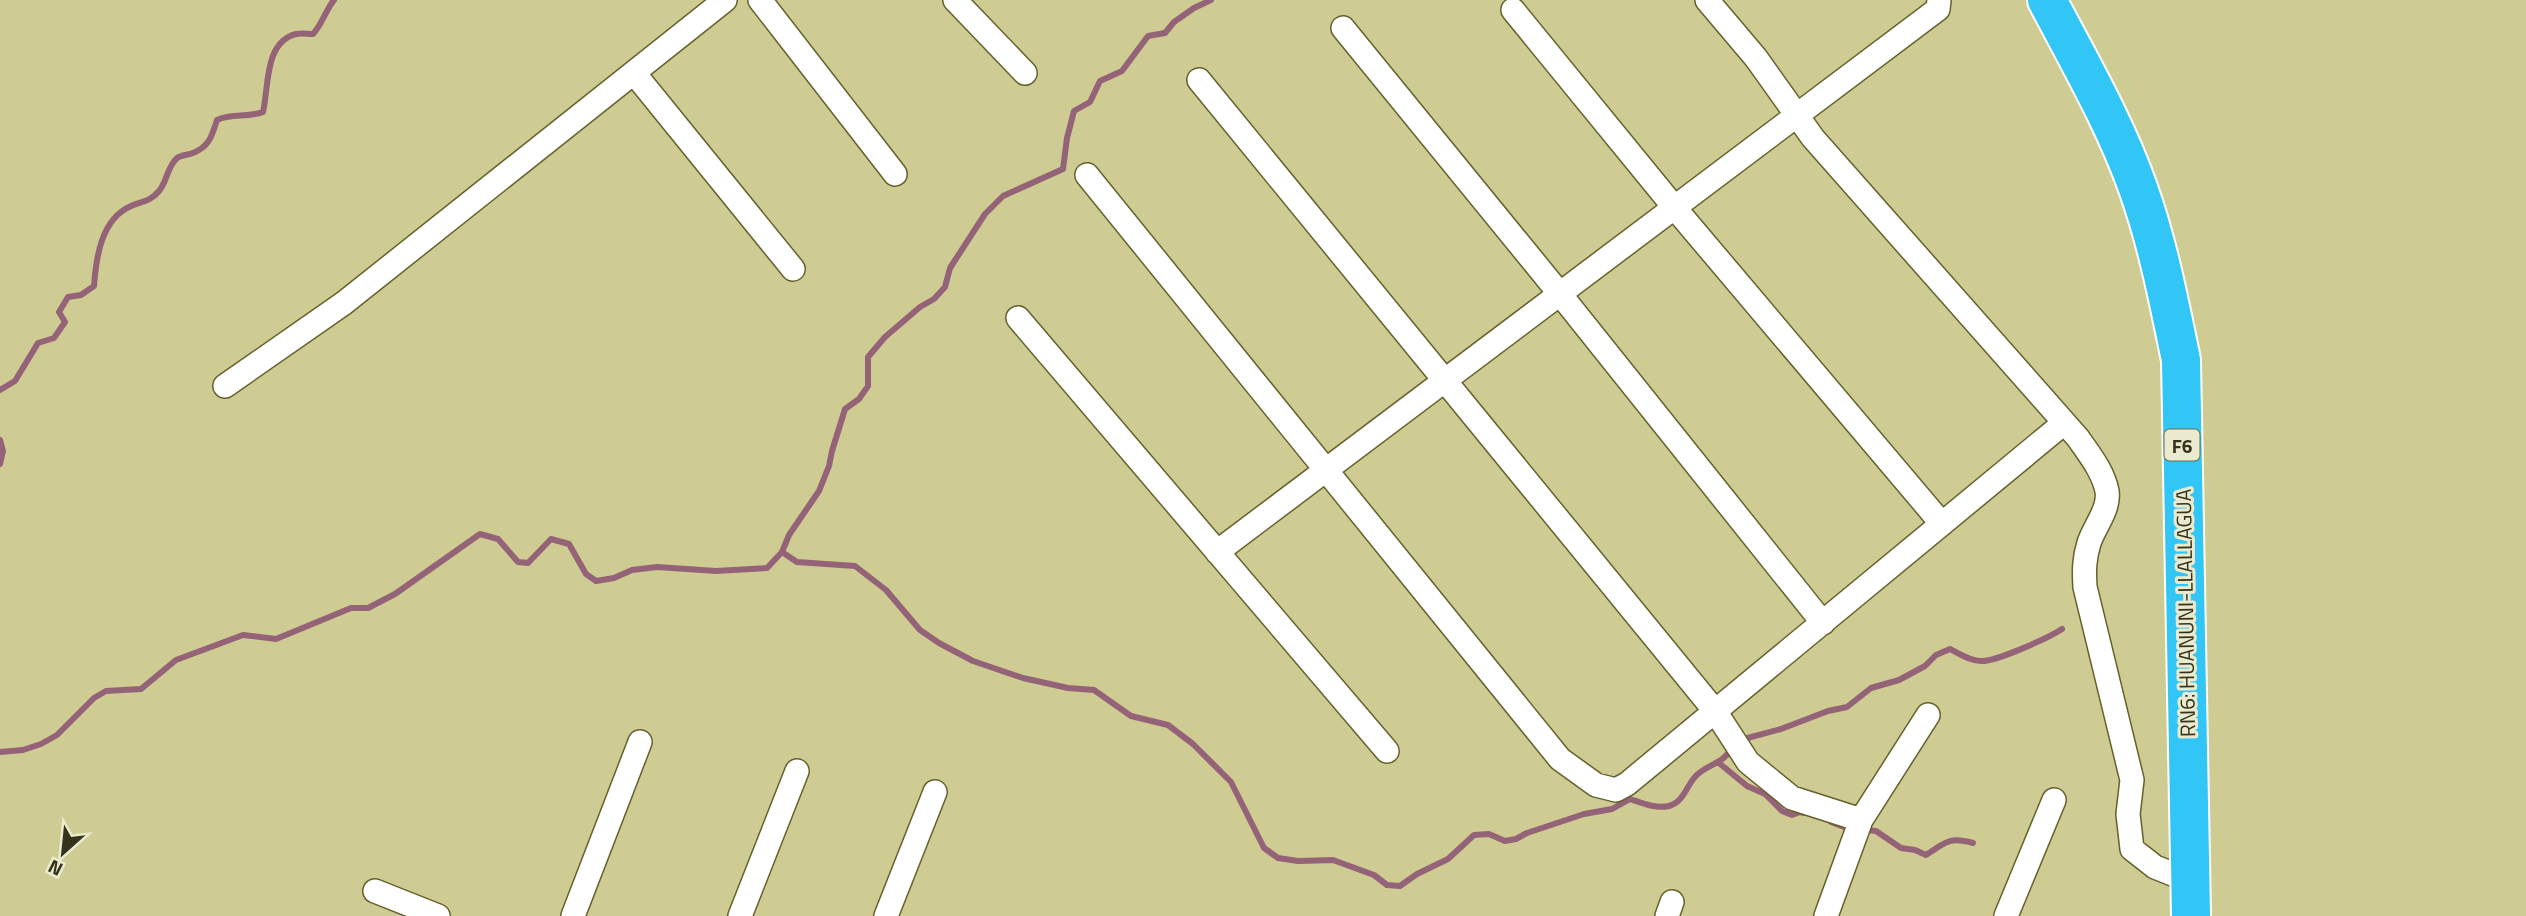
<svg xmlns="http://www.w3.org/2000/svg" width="2526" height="916" viewBox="0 0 2526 916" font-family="'Titillium Web',sans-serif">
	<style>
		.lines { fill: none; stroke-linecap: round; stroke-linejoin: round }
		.stream { stroke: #956378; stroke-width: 6 }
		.street-casing { stroke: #65612c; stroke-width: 26 }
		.highway-casing { stroke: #fff; stroke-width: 42 }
		.street { stroke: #fff; stroke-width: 23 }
		.highway { stroke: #31c6f5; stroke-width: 38 }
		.labels { text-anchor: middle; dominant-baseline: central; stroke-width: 6; stroke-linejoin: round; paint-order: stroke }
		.shield { fill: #ebeace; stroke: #6b6a51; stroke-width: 2 }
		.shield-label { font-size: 19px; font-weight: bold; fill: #34331c }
		.street-label { font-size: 21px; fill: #34331c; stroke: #ebeace }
	</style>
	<rect width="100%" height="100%" fill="#cecb93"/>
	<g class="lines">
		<path class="stream" d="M0,390L15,381L38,343L54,338L65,322L59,312L68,297L81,295L94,286C96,258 101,219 131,206C142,201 150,202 159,191C167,182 167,167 177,158C181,155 188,155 193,153C209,147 212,136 217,120C232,113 247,118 263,112C269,87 264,42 296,34C301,33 308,34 313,34C323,23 325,11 334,0
			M0,440L3,451L0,464
			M782,552L797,562L855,566L886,590L920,630L939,643L973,661L1023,678L1068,688L1094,690L1131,716L1168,725L1193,744L1231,782L1264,848L1278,858L1298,861L1333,860L1374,875L1387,885L1400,886L1417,874L1448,859L1474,835L1489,834L1505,841L1516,839L1527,833L1584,814L1612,809L1630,799C1642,803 1656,809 1669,806C1683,802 1686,788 1694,778C1705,764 1724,765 1732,747
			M1740,740L1781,729L1828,711L1847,707L1871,688L1899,680L1925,666L1936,655L1950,649C1960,654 1970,661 1981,661C1996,662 2050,637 2062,629
			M0,752L23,750L41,744L57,735L94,698L106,691L141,689L176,660L243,635L276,639L351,608H368L395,594L480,534L498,539L518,562L528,563L551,539L569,544L586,574L596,581L614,578L632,570L657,567L716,571L767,568L782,552L789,535L819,491L829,466L832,451L845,409L859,399L868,386V357L885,337L920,307L934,299L945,287L950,268L985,214L1003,196L1063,169L1067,138L1074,111L1090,102L1100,81L1122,71L1148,36L1165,33L1174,22L1194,8L1211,0
			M1719,763L1747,786L1765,794L1782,811L1792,815L1800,812L1804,813
			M1831,822L1847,828L1876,831L1901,848L1915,850L1926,855C1945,843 1949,836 1973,843"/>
		<defs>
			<path id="street" d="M760,0L895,174
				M955,0L1025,73
				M1707,0L1756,58L1813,138L2078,438C2089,454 2103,471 2107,491C2110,509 2094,527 2089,543C2084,559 2084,571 2085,587L2132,780L2128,814L2132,849L2155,867L2190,881
				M1513,10L1674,207L1942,524
				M1343,28L1560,294L1823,623
				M634,73L793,269
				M1199,80L1715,711L1748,762L1792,798L1861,820
				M1087,175L1560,759L1596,785L1616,790L1627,784L2064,423
				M1018,318L1387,751
				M225,386L344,303L725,0
				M1217,552L1938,9L1939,0
				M375,891L438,916
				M573,916L640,742
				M740,916L797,771
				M886,916L935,792
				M1667,916L1672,902
				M1826,916L1861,820L1928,715
				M2006,916L2054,800"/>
			<path id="highway" d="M2047,0C2079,61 2115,123 2138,188C2158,244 2169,302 2181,360L2191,916"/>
		</defs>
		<use href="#street" class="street-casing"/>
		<use href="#highway" class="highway-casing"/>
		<use href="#street" class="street"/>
		<use href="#highway" class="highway"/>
	</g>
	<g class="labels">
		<rect class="shield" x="2164.5" y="429.5" width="35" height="31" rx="5"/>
		<g class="shield-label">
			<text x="2182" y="445">F6</text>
		</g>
		<g class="street-label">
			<text transform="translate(2185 613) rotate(-91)">RN6: HUANUNI-LLALLAGUA</text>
		</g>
	</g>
	<g transform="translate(63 853) rotate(207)" stroke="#ebeace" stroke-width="5" paint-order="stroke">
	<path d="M0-5L12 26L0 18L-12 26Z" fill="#34331c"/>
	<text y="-10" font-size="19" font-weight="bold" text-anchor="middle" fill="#34331c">N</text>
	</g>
</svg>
